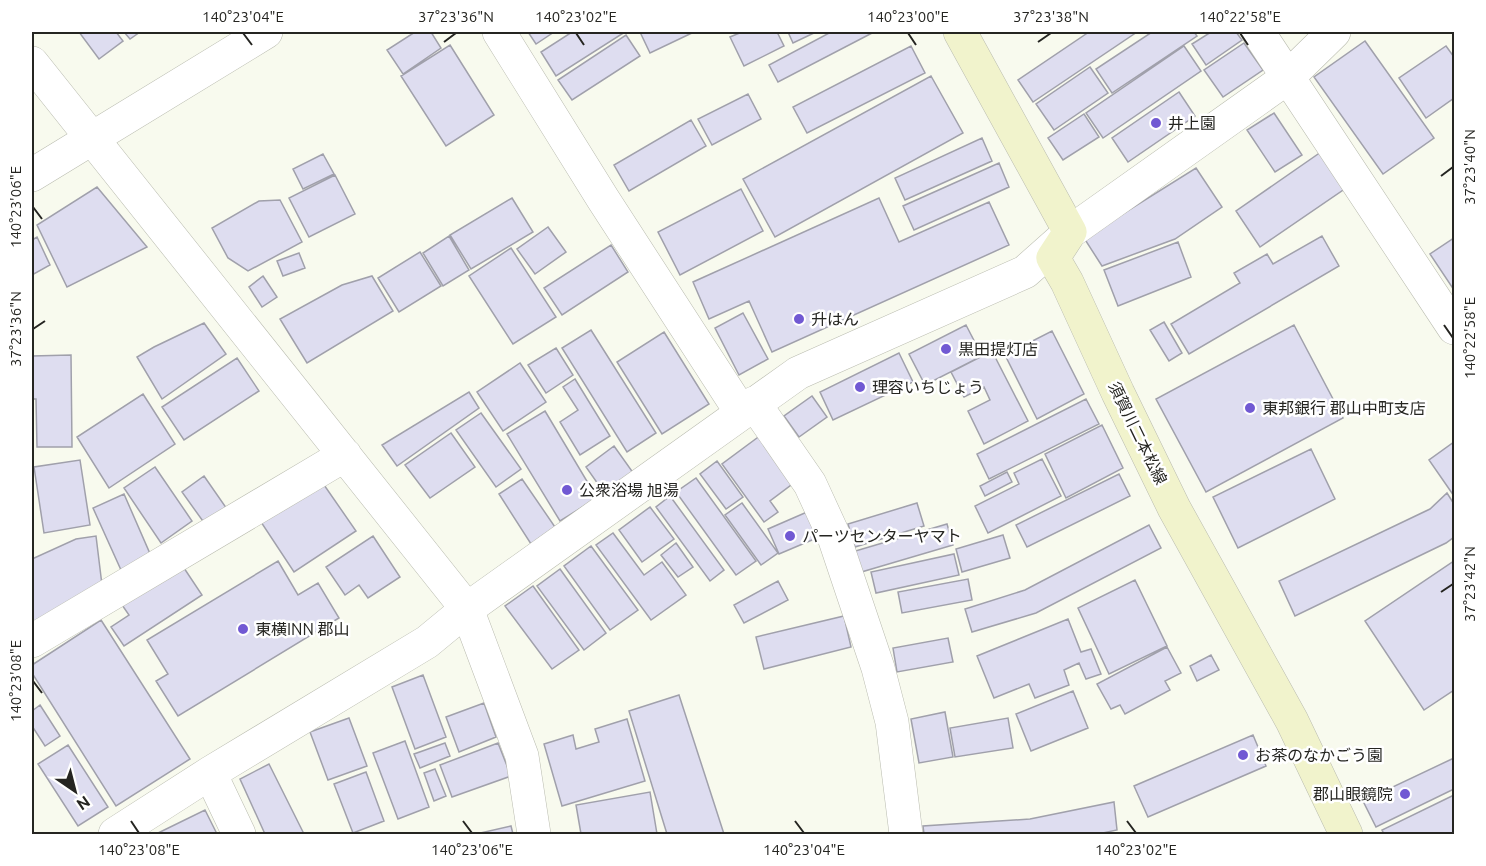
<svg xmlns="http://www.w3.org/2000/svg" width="1486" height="866" viewBox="0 0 1486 866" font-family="Ubuntu,'Noto Sans JP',sans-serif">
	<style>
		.building { fill: #deddf0; stroke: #a0a0ab; stroke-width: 1.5 }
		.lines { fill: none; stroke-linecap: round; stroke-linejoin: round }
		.minor-casing { stroke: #b9bbaf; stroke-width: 34 }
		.tertiary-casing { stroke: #b9bbaf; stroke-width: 34 }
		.secondary-casing { stroke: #b9bbaf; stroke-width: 34 }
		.minor { stroke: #fff; stroke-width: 33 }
		.tertiary { stroke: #fff; stroke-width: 33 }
		.secondary { stroke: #f1f3cc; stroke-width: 33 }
		.ticks { fill: none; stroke: #252521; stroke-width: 2 }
		.poi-dot { fill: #7159d3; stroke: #fff; stroke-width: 2 }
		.labels { text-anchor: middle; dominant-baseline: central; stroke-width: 5; stroke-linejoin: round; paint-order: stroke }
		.poi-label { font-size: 16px; fill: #252521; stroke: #fff; text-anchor: start }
		.street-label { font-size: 16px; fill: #252521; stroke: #fff }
		.neatline { fill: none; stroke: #252521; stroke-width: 2 }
		.ticks-label { font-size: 15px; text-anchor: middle; fill: #252521 }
	</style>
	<rect width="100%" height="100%" fill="#f8faee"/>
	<path class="building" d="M79,32H116L123,41L99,59Z
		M124,32H140L130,39Z
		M415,32H431L441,48L403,74L387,50Z
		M528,32H554L536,44Z
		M572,32H625L556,76L541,52Z
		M640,32H694L650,53Z
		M742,32H777L784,46L744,66L730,37Z
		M788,32H816L793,43Z
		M831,32H874L778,82L769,65Z
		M1089,32H1137L1033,102L1018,80Z
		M1152,32H1194L1197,36L1112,93L1096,69Z
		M1211,32H1236L1242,40L1206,65L1192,44Z
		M626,35L640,56L572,100L558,80Z
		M1365,41L1434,138L1383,174L1314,77Z
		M1244,43L1263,70L1223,97L1204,70Z
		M450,45L494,115L446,146L401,76Z
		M911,46L925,73L807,133L793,107Z
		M1184,46L1201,71L1103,138L1086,113Z
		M1446,46L1454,57V98L1426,118L1399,78Z
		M1090,67L1108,93L1054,130L1036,104Z
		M931,76L963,133L775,237L743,179Z
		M1179,92L1195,116L1128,162L1112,138Z
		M748,94L761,119L712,145L698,119Z
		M1274,113L1302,155L1275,172L1247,130Z
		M1084,114L1099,137L1063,160L1048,138Z
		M691,120L706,146L629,191L614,165Z
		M982,138L992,161L905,200L895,178Z
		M1321,152L1346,188L1260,247L1236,211Z
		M323,154L334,174L303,189L293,169Z
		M999,163L1009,187L914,230L903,206Z
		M1196,168L1222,207L1175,239L1102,266L1084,238Z
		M335,175L355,214L309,237L289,198Z
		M97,187L147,247L67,287L37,225Z
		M741,189L763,231L680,275L658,232Z
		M512,198L533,232L471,269L450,235Z
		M879,198L899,242L989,202L1009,245L772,352L749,301L709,319L693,282Z
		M280,200L302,242L248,271L228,258L212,228L259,201Z
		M548,227L566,252L535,274L517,249Z
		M449,236L469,270L443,286L423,253Z
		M1322,236L1339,266L1189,354L1171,324L1240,283L1234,273L1267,254L1273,264Z
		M37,237L50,265L32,275V240Z
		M1454,238V290L1430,254Z
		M1178,242L1191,277L1118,306L1104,270Z
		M611,245L628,272L562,315L544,288Z
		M511,248L556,317L513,344L469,276Z
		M420,252L441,286L399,312L378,278Z
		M299,253L305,268L283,276L277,261Z
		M263,276L277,297L262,307L249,287Z
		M372,276L393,311L307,363L280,319L342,285Z
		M743,313L768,359L739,375L715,328Z
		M1164,322L1182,353L1169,361L1150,330Z
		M204,323L226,354L162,399L137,357L154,347Z
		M966,325L982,356L925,385L909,354Z
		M1294,325L1343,418L1206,492L1156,399Z
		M591,330L656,433L627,452L562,348Z
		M1052,331L1084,394L1037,419L1005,355Z
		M664,332L709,404L662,434L617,362Z
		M556,348L573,375L546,393L528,365Z
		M992,351L1028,421L984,444L968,411L990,400L984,387L964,397L951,372Z
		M899,353L913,382L833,420L820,392Z
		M71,355L72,447H37L36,399H32V356Z
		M237,358L259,391L184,440L162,407Z
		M520,363L546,402L503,431L477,392Z
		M575,379L610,436L580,455L560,422L578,410L563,387Z
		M469,392L479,408L397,466L382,445Z
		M143,394L175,444L109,488L77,437Z
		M812,396L827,417L799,437L784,416Z
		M1086,399L1099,424L989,479L977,454Z
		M545,411L597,498L560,521L507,434Z
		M481,413L521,469L496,487L456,430Z
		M1102,425L1123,468L1066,498L1045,454Z
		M451,433L475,467L430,498L405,465Z
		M761,435L795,482L770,501L778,512L764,522L722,464Z
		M1454,442V496L1429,460Z
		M614,446L634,474L605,494L586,467Z
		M1311,449L1335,499L1238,548L1213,497Z
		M1042,459L1061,496L988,533L975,506L1019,484L1014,473Z
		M80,460L90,525L44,533L34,467Z
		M717,461L743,497L726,509L700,474Z
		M155,467L192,521L161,543L124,488Z
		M1007,472L1012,482L985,496L980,486Z
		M1119,474L1130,496L1027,547L1016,525Z
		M204,476L227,509L205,524L182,492Z
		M696,478L756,561L736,575L676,492Z
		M522,479L555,527L531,544L499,494Z
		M322,482L356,531L294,572L261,522Z
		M1447,493L1454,504V537L1446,543L1295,616L1279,581L1430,509Z
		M124,494L151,556L121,570L93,508Z
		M670,496L724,570L710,581L656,507Z
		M742,503L778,553L761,565L725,515Z
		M917,503L924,526L855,547L848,524Z
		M650,507L674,539L642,562L619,530Z
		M807,512L819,537L779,554L768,529Z
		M947,524L953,545L858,573L852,552Z
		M1149,525L1161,548L1036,613L972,632L965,609L1025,590Z
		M613,533L644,575L662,562L686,595L651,620L596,545Z
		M1003,535L1010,558L962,572L956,549Z
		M96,536L102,585L32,624V559L76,539Z
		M373,536L400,577L368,598L359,585L345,595L326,567Z
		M676,543L693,567L678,577L661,555Z
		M591,546L638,610L610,630L564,566Z
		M954,554L959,575L876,593L871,572Z
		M278,561L298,595L318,583L339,618L178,716L156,681L168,674L147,640Z
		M1454,561V690L1424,710L1365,621Z
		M180,562L202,595L124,646L111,627L129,615L120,602Z
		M560,569L606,633L584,650L537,586Z
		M968,579L972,600L902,613L898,592Z
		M1135,580L1167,646L1109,674L1078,608Z
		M778,581L788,600L744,623L734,605Z
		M533,586L579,650L552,669L505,606Z
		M844,616L851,647L764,669L756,637Z
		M1068,619L1081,652L1091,649L1101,674L1086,679L1079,663L1064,670L1069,685L1035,698L1029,684L994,698L977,656Z
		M101,620L190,759L116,806L32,673V665Z
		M948,638L953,662L897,672L893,648Z
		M1167,647L1181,673L1165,681L1170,690L1125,714L1120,705L1111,709L1097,684Z
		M1211,655L1219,670L1197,681L1190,666Z
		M423,675L446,737L415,749L392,687Z
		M1073,691L1088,728L1031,751L1016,714Z
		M679,695L724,834H667L629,711Z
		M484,703L496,737L459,752L446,717Z
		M40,705L60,736L45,746L32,726V711Z
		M945,712L953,757L919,763L911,719Z
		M349,718L367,766L328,780L310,732Z
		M1008,718L1013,748L955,757L950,728Z
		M627,719L645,781L562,806L544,744L573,735L576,749L599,742L595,729Z
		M1253,735L1266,766L1148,817L1134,786Z
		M405,741L429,807L398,819L373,753Z
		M445,743L450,756L420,768L414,754Z
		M498,743L511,776L452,797L440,765Z
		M68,745L108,807L78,826L38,764Z
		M1454,758V789L1376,827L1363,801Z
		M269,764L304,834H265L240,779Z
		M435,769L446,796L434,801L424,773Z
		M366,772L384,821L353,833L334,784Z
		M650,792L657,834H581L576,805Z
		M1454,795V834H1384L1382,830Z
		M1114,802L1117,830L1098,834H924L923,826L1030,819Z
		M205,810L217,834H156Z
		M511,826L513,834H476Z"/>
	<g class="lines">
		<defs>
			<path id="minor" d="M499,32L603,199L741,412
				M1258,32L1454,328
				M32,63L467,609L522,756L534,834
				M754,403L810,484L833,534L878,668L892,722L906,834
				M32,641L345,455
				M210,773L239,834
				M115,834L210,773L427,642L467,609L798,373L1025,272L1070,232L1287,78L1334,32"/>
			<path id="tertiary" d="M32,175L266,32"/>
			<path id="secondary" d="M960,32L1070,232L1053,258L1067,282L1118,393L1174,508L1292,721L1346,834"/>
		</defs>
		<use href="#minor" class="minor-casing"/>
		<use href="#tertiary" class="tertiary-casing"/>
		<use href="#secondary" class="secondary-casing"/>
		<use href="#minor" class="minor"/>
		<use href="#tertiary" class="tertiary"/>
		<use href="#secondary" class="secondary"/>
	</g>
	<path class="ticks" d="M243,33L252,45M576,33L584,45M908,33L916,45M1240,33L1248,45M444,42L456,33M1038,42L1051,33M1441,176L1453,167M33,207L42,219M1444,325L1453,338M33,329L45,321M1441,592L1453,584M33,681L42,693M131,821L139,833M463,821L472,833M795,821L804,833M1127,821L1136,833"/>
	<g class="poi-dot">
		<circle cx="1156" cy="123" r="6"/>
		<circle cx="799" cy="319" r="6"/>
		<circle cx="946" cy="349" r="6"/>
		<circle cx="860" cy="387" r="6"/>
		<circle cx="1250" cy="408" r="6"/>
		<circle cx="567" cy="490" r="6"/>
		<circle cx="790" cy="536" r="6"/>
		<circle cx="243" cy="629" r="6"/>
		<circle cx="1243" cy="755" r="6"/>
		<circle cx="1405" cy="794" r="6"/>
	</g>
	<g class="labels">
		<g class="poi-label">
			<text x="1168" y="123">井上園</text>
			<text x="811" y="319">升はん</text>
			<text x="958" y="349">黒田提灯店</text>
			<text x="872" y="387">理容いちじょう</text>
			<text x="1262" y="408">東邦銀行 郡山中町支店</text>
			<text x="579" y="490">公衆浴場 旭湯</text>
			<text x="802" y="536">パーツセンターヤマト</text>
			<text x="255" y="629">東横INN 郡山</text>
			<text x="1255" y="755">お茶のなかごう園</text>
			<text x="1393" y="794" text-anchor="end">郡山眼鏡院</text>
		</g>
		<g class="street-label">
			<text transform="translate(1138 433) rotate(64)">須賀川二本松線</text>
		</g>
	</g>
	<rect width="1486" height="866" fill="none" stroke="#ffffff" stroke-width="66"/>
	<g transform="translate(75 791) rotate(145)" stroke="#ffffff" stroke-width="4.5" paint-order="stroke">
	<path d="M0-4.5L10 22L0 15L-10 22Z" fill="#252521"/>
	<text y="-9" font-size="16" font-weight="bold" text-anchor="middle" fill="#252521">N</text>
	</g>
	<rect x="33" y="33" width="1420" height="800" class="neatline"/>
	<g class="ticks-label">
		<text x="243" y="22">140°23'04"E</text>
		<text x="456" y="22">37°23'36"N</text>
		<text x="576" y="22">140°23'02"E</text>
		<text x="908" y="22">140°23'00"E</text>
		<text x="1051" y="22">37°23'38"N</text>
		<text x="1240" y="22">140°22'58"E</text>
		<text transform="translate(1470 167) rotate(-90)" y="5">37°23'40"N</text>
		<text transform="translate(16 207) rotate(-90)" y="5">140°23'06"E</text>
		<text transform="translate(16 329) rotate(-90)" y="5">37°23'36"N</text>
		<text transform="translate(1470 338) rotate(-90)" y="5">140°22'58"E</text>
		<text transform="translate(1470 584) rotate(-90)" y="5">37°23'42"N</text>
		<text transform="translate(16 681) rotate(-90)" y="5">140°23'08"E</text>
		<text x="139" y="855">140°23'08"E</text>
		<text x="472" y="855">140°23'06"E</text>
		<text x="804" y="855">140°23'04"E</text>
		<text x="1136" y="855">140°23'02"E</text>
	</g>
</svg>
